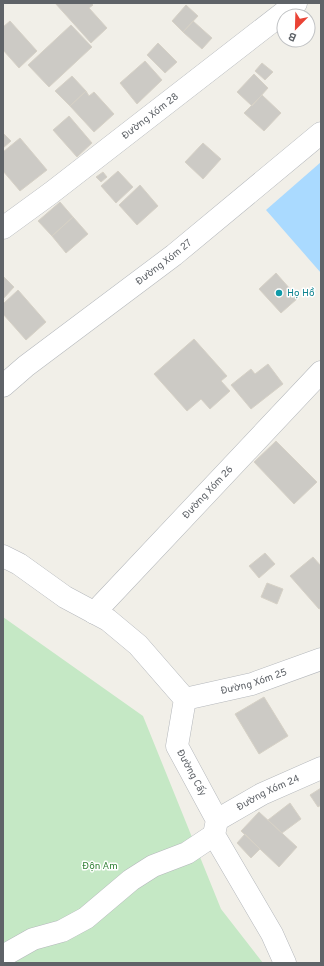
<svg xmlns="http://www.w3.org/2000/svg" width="324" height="966" viewBox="0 0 324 966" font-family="Overpass,sans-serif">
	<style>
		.green { fill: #c5e8c5 }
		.water { fill: #aadaff }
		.building { fill: #cccac5; stroke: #d6d1c6 }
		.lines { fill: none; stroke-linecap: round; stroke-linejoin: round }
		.minor-casing { stroke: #b5b8bc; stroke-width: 23 }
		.minor { stroke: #fff; stroke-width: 22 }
		.culture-dot { fill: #0f9aa8; stroke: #fff; stroke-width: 1.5 }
		.labels { text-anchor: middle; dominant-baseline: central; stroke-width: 3; stroke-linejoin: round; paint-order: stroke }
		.street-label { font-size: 10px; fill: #5f6368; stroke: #fff }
		.culture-label { font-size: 10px; fill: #0d838f; stroke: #fff; text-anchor: start }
		.park-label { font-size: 10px; fill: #348238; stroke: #fff }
	</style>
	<rect width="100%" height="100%" fill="#f1efe8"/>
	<path class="green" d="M3,617L143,716L221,909L263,963H3Z"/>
	<path class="water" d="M321,162V273L266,210Z"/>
	<path class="building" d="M55,3H91L93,5L89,8L107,28L91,43Z
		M186,5L198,16L183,32L172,21Z
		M10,21L37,51L19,68L3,50V27Z
		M193,21L212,38L202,49L183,32Z
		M71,25L92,47L49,87L28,65Z
		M158,43L177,62L165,73L147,55Z
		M145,61L162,80L137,104L120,83Z
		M262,63L273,72L265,80L255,71Z
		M254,74L268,88L252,106L237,92Z
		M72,76L86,91L70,106L55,91Z
		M86,91L89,96L94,92L114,114L94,132L70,106Z
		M262,95L281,113L264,131L244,113Z
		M69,116L92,143L77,157L53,130Z
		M3,133L11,141L3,148Z
		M20,138L47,170L20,191L3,171V152Z
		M203,143L221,159L203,179L185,162Z
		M118,171L133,187L116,203L101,186Z
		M103,172L107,177L101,182L96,177Z
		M140,185L158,206L137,225L119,205Z
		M60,202L73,217L52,236L38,221Z
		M73,217L88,234L66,253L52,236Z
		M276,273L298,298L281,313L259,289Z
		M3,276L14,287L3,299Z
		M18,290L46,322L26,340L3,314V304Z
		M194,339L227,376L221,381L230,391L210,409L201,399L187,411L154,374Z
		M268,364L283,384L251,409L231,385L251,369L255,374Z
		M276,441L317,482L294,504L254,462Z
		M265,553L275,564L259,578L249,566Z
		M313,557L321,566V608L319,609L290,576Z
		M267,583L283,589L277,604L261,597Z
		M264,697L288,736L259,754L235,714Z
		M321,788V805L318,807L310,795Z
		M290,803L301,819L282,833L268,820Z
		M259,812L297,847L279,867L241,831Z
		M245,834L260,849L251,858L237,843Z"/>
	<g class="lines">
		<defs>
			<g id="minor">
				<path id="s1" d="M3,228L51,193L296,3"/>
				<path id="s2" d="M3,386L26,366L174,255L321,133"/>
				<path id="s3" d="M3,556L19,564L65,597L108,620L138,645L185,699L177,746L217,820L214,835L272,934L285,963"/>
				<path id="s4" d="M94,613L321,372"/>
				<path id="s5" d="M185,699L252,684L321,659"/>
				<path id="s6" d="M217,820L262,794L321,768"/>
				<path d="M3,956L33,939L62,931L86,918L131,880L153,866L187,853L214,835"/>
			</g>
		</defs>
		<use href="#minor" class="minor-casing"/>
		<use href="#minor" class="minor"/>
	</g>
	<circle class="culture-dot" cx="279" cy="293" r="4"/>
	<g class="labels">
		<g class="street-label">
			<text stroke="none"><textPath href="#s1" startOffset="185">Đường Xóm 28</textPath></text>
			<text stroke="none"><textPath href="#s2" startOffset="203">Đường Xóm 27</textPath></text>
			<text stroke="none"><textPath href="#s4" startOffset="166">Đường Xóm 26</textPath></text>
			<text stroke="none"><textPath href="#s5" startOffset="71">Đường Xóm 25</textPath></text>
			<text stroke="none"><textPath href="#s3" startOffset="312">Đường Cấy</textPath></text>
			<text stroke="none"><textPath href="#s6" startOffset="58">Đường Xóm 24</textPath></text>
		</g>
		<g class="culture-label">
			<text x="287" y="293">Họ Hồ</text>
		</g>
		<g class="park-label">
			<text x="100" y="866">Độn Am</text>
		</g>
	</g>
	<rect width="324" height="966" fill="none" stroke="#5f6368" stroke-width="8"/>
	<g transform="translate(296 28) rotate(203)"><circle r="19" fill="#ffffff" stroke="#bfc1c3"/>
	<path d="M0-3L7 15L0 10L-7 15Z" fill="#ea4335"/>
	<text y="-6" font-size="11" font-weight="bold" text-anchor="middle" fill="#5f6368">B</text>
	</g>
</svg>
